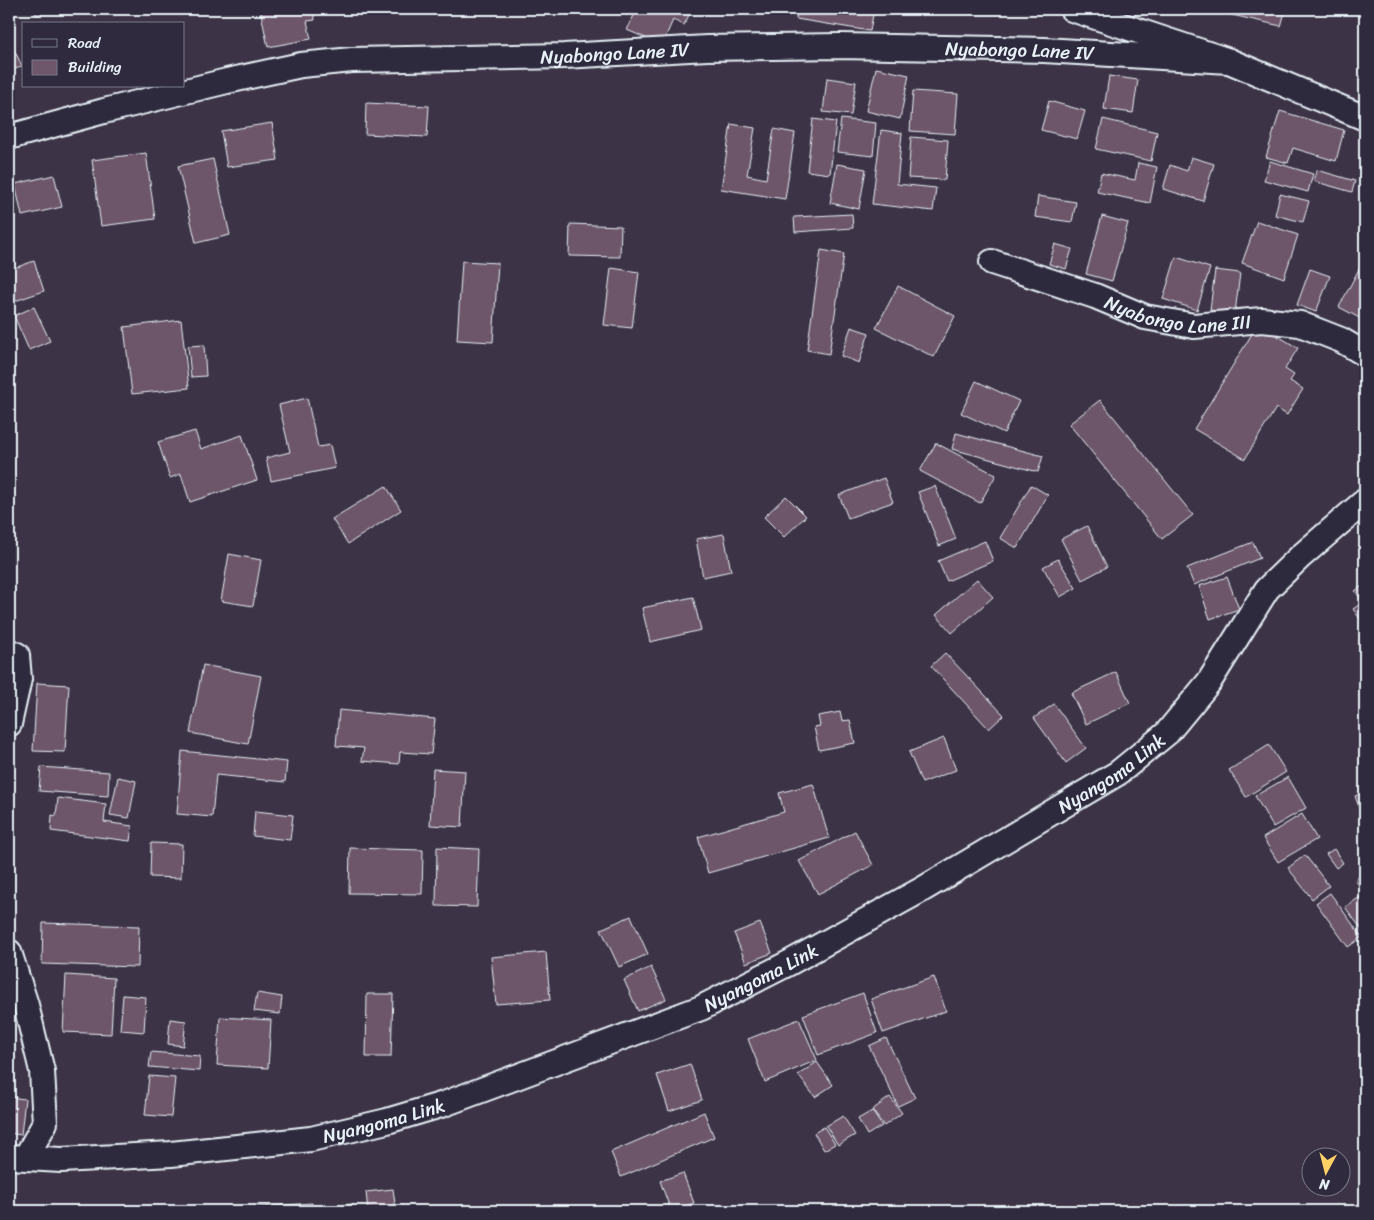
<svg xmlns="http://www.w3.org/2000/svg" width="1374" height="1220" viewBox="0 0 1374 1220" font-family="Sriracha,sans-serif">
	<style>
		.building { fill: #6e576b; stroke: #e8f1f8 }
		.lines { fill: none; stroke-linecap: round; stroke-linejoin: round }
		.street-casing { stroke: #e8f1f8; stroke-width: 28 }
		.street { stroke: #2f2a3d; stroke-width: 24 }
		.labels { text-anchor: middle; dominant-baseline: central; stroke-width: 5; stroke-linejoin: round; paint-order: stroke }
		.street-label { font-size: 19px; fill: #e8f1f8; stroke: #2f2a3d }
	</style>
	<rect width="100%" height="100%" fill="#3c3346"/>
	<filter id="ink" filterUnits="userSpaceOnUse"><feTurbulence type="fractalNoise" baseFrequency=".02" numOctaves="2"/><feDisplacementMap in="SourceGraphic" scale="10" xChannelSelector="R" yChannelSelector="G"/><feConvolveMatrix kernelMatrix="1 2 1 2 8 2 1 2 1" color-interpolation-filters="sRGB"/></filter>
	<g filter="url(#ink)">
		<path class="building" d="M35,9H61L36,15Z
			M260,9H313L315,20L307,21L311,39L268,47Z
			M637,9H692L684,25L673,20L662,45L627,30Z
			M797,9H874L870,31L796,19Z
			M1224,9H1286L1281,26L1223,13Z
			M9,39L22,66L9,72Z
			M876,68L909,75L900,119L866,111Z
			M1109,76L1138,80L1133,113L1104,109Z
			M827,78L856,82L851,115L823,112Z
			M913,91L958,94L955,134L910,131Z
			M1049,101L1085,111L1077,139L1041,130Z
			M366,103L429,106L427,137L365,134Z
			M1280,111L1344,130L1336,161L1293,148L1288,163L1266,157Z
			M813,119L836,122L830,174L807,171Z
			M841,119L876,123L873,156L837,152Z
			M1103,119L1157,132L1151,161L1096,149Z
			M272,123L278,160L227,167L221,131Z
			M731,124L755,128L747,175L766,179L774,129L795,133L785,199L721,189Z
			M881,130L902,133L897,184L936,188L933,211L872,204Z
			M911,137L948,140L945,180L908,178Z
			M146,153L155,219L101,226L92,160Z
			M1191,157L1214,164L1203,201L1163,189L1170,165L1187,171Z
			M213,159L230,235L196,243L178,166Z
			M1270,161L1313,174L1308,192L1264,180Z
			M1138,163L1157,167L1150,203L1097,192L1101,173L1135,180Z
			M837,164L866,169L859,209L830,203Z
			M1317,170L1355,181L1352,192L1313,181Z
			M54,175L62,207L22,216L15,184Z
			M1280,194L1309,201L1303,222L1275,215Z
			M1038,196L1076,202L1072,222L1035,217Z
			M852,214L853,228L795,232L794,217Z
			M1102,216L1128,223L1112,281L1086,274Z
			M1257,221L1298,235L1284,278L1242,263Z
			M570,224L621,226L620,257L569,256Z
			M1055,244L1072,249L1066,269L1049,264Z
			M821,250L844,254L829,354L807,350Z
			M1176,257L1210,268L1197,310L1163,299Z
			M34,261L44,291L9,303V270Z
			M462,261L498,263L493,342L457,340Z
			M611,268L639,272L632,328L604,325Z
			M1310,269L1330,276L1316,312L1297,305Z
			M1359,269L1365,273V321L1339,307Z
			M1215,270L1240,273L1235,313L1210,310Z
			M898,286L955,316L934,357L876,328Z
			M34,307L50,341L29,350L14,316Z
			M181,320L189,388L132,394L124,327Z
			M1258,324L1298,348L1285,369L1294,375L1290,381L1303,389L1287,415L1276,408L1245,459L1194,429Z
			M851,327L869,333L859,363L841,356Z
			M204,345L206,376L191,377L188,346Z
			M976,381L1019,401L1004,433L961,413Z
			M307,398L318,447L330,445L335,468L271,481L266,458L290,452L279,405Z
			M1100,400L1193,515L1162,539L1069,424Z
			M195,431L201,449L242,435L257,480L190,502L181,474L170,478L158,442Z
			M956,433L1043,456L1038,472L952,449Z
			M936,443L996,475L980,503L920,471Z
			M884,478L893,502L848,518L839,495Z
			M1031,485L1048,495L1017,548L1000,538Z
			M386,486L401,510L348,544L332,519Z
			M935,486L956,539L939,546L918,492Z
			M786,496L806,516L784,537L764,517Z
			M1087,526L1107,567L1082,580L1061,539Z
			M724,534L731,571L703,577L696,539Z
			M985,541L993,561L947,581L938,561Z
			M1253,542L1260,558L1194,585L1187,568Z
			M229,554L261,560L253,606L221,601Z
			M1058,559L1076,588L1060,597L1043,567Z
			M1227,577L1239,609L1210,619L1199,586Z
			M977,579L993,597L952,633L936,615Z
			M1365,584V626L1353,609L1363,602L1355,591Z
			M693,597L701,630L650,642L642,608Z
			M945,653L1004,715L989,729L931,666Z
			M203,665L261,676L248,744L190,733Z
			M1116,672L1130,703L1086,724L1071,693Z
			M37,683L69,685L65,752L33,751Z
			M1054,704L1086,748L1066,763L1034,718Z
			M339,710L435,719L431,754L400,752L399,764L362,761L364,748L336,746Z
			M840,712L842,721L850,720L855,743L819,750L814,727L820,726L818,716Z
			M944,738L956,770L922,783L909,752Z
			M1269,745L1286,772L1246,797L1229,770Z
			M182,751L287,762L285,782L216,775L212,817L177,814Z
			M41,767L109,772L108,796L39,791Z
			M433,769L465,771L462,827L430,825Z
			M118,777L136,781L129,818L110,815Z
			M1288,777L1306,808L1273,827L1255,796Z
			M813,784L829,838L708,873L698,837L784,812L779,793Z
			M1365,792V824L1355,796Z
			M58,798L106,804L104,822L132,826L130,841L51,831L52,815L56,816Z
			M255,811L293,815L290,840L253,836Z
			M1302,814L1317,839L1278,862L1263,838Z
			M855,831L873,865L818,894L799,861Z
			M151,843L182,844L181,878L150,877Z
			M437,847L479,849L477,907L436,906Z
			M350,848L423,850L422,894L349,893Z
			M1334,849L1343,863L1336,868L1326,854Z
			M1305,855L1329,886L1312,899L1288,868Z
			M1365,872V893L1355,880Z
			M1330,893L1362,937L1348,947L1316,903Z
			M1360,897L1365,903V934L1345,907Z
			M631,916L648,954L619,967L601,929Z
			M43,923L139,926L138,967L42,964Z
			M760,923L772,953L746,963L734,933Z
			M546,952L550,1000L496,1004L491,957Z
			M651,967L666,999L638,1011L624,980Z
			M66,975L114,978L111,1034L63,1032Z
			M934,977L946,1011L883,1033L871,999Z
			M257,993L282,997L280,1014L254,1011Z
			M863,993L877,1033L818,1055L803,1015Z
			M367,994H393L391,1057H366Z
			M123,995L146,997L144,1032L120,1030Z
			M220,1017L271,1020L268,1068L217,1065Z
			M170,1019L186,1021L183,1046L168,1044Z
			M799,1019L817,1060L765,1082L748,1039Z
			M886,1038L915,1098L898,1106L869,1046Z
			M151,1052L200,1056L199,1071L149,1067Z
			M817,1062L833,1085L815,1097L798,1075Z
			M690,1064L702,1100L669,1111L657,1075Z
			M149,1076L175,1078L171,1117L145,1115Z
			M9,1097L25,1099L21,1135L9,1133Z
			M890,1097L902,1113L884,1126L872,1110Z
			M872,1111L882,1126L867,1135L858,1119Z
			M704,1112L714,1137L621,1177L611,1152Z
			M843,1116L855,1135L838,1145L826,1126Z
			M824,1127L835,1144L824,1150L814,1133Z
			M683,1173L694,1203L671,1211L660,1181Z
			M393,1189L396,1211H368L366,1192Z
			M312,1203L313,1211H208Z
			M352,1204L354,1211H323V1208Z"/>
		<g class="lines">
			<defs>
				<g id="street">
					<path d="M1072,9L1229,61L1365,118"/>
					<path id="s1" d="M9,137L104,111L227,81L301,65L352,60L564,56L707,48L839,46L1044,50L1229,61"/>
					<path id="s2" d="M992,262L1095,296L1145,317L1194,326L1262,320L1300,324L1341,340L1365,354"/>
					<path d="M9,651L17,655L19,679L9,724"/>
					<path d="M9,952L26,1005L42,1071L45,1123L26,1157"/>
					<path id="s3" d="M9,1157L61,1160L171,1154L311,1139L387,1121L444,1104L701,1008L789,963L923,889L1118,773L1167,733L1209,682L1267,589L1300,557L1365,501"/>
				</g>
			</defs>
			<use href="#street" class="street-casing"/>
			<use href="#street" class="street"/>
		</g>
	</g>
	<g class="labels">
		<g class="street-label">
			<text stroke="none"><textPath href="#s1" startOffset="1020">Nyabongo Lane IV</textPath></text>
			<text stroke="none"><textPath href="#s1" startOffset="615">Nyabongo Lane IV</textPath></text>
			<text stroke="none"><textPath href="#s2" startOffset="195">Nyabongo Lane III</textPath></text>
			<text stroke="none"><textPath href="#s3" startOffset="1188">Nyangoma Link</textPath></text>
			<text stroke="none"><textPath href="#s3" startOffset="782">Nyangoma Link</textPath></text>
			<text stroke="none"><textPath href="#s3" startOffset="378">Nyangoma Link</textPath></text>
		</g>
	</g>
	<rect width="1374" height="1220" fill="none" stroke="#2f2a3d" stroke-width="30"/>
	<rect x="15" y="15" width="1344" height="1190" fill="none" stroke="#e8f1f8" stroke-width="2" filter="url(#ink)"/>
	<rect x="22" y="22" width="162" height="65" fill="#2f2a3d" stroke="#797a88"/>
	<rect x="32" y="39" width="25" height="8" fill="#2f2a3d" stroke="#797a88"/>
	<text x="68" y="48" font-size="15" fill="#e8f1f8">Road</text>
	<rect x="32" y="60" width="25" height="15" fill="#6e576b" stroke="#797a88"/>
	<text x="68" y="72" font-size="15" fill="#e8f1f8">Building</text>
	<g transform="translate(1326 1172) rotate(187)"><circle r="24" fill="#2f2a3d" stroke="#797a88"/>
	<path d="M0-4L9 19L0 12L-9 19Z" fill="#ffd166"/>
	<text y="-8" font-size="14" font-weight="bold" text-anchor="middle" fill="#e8f1f8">N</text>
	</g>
</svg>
